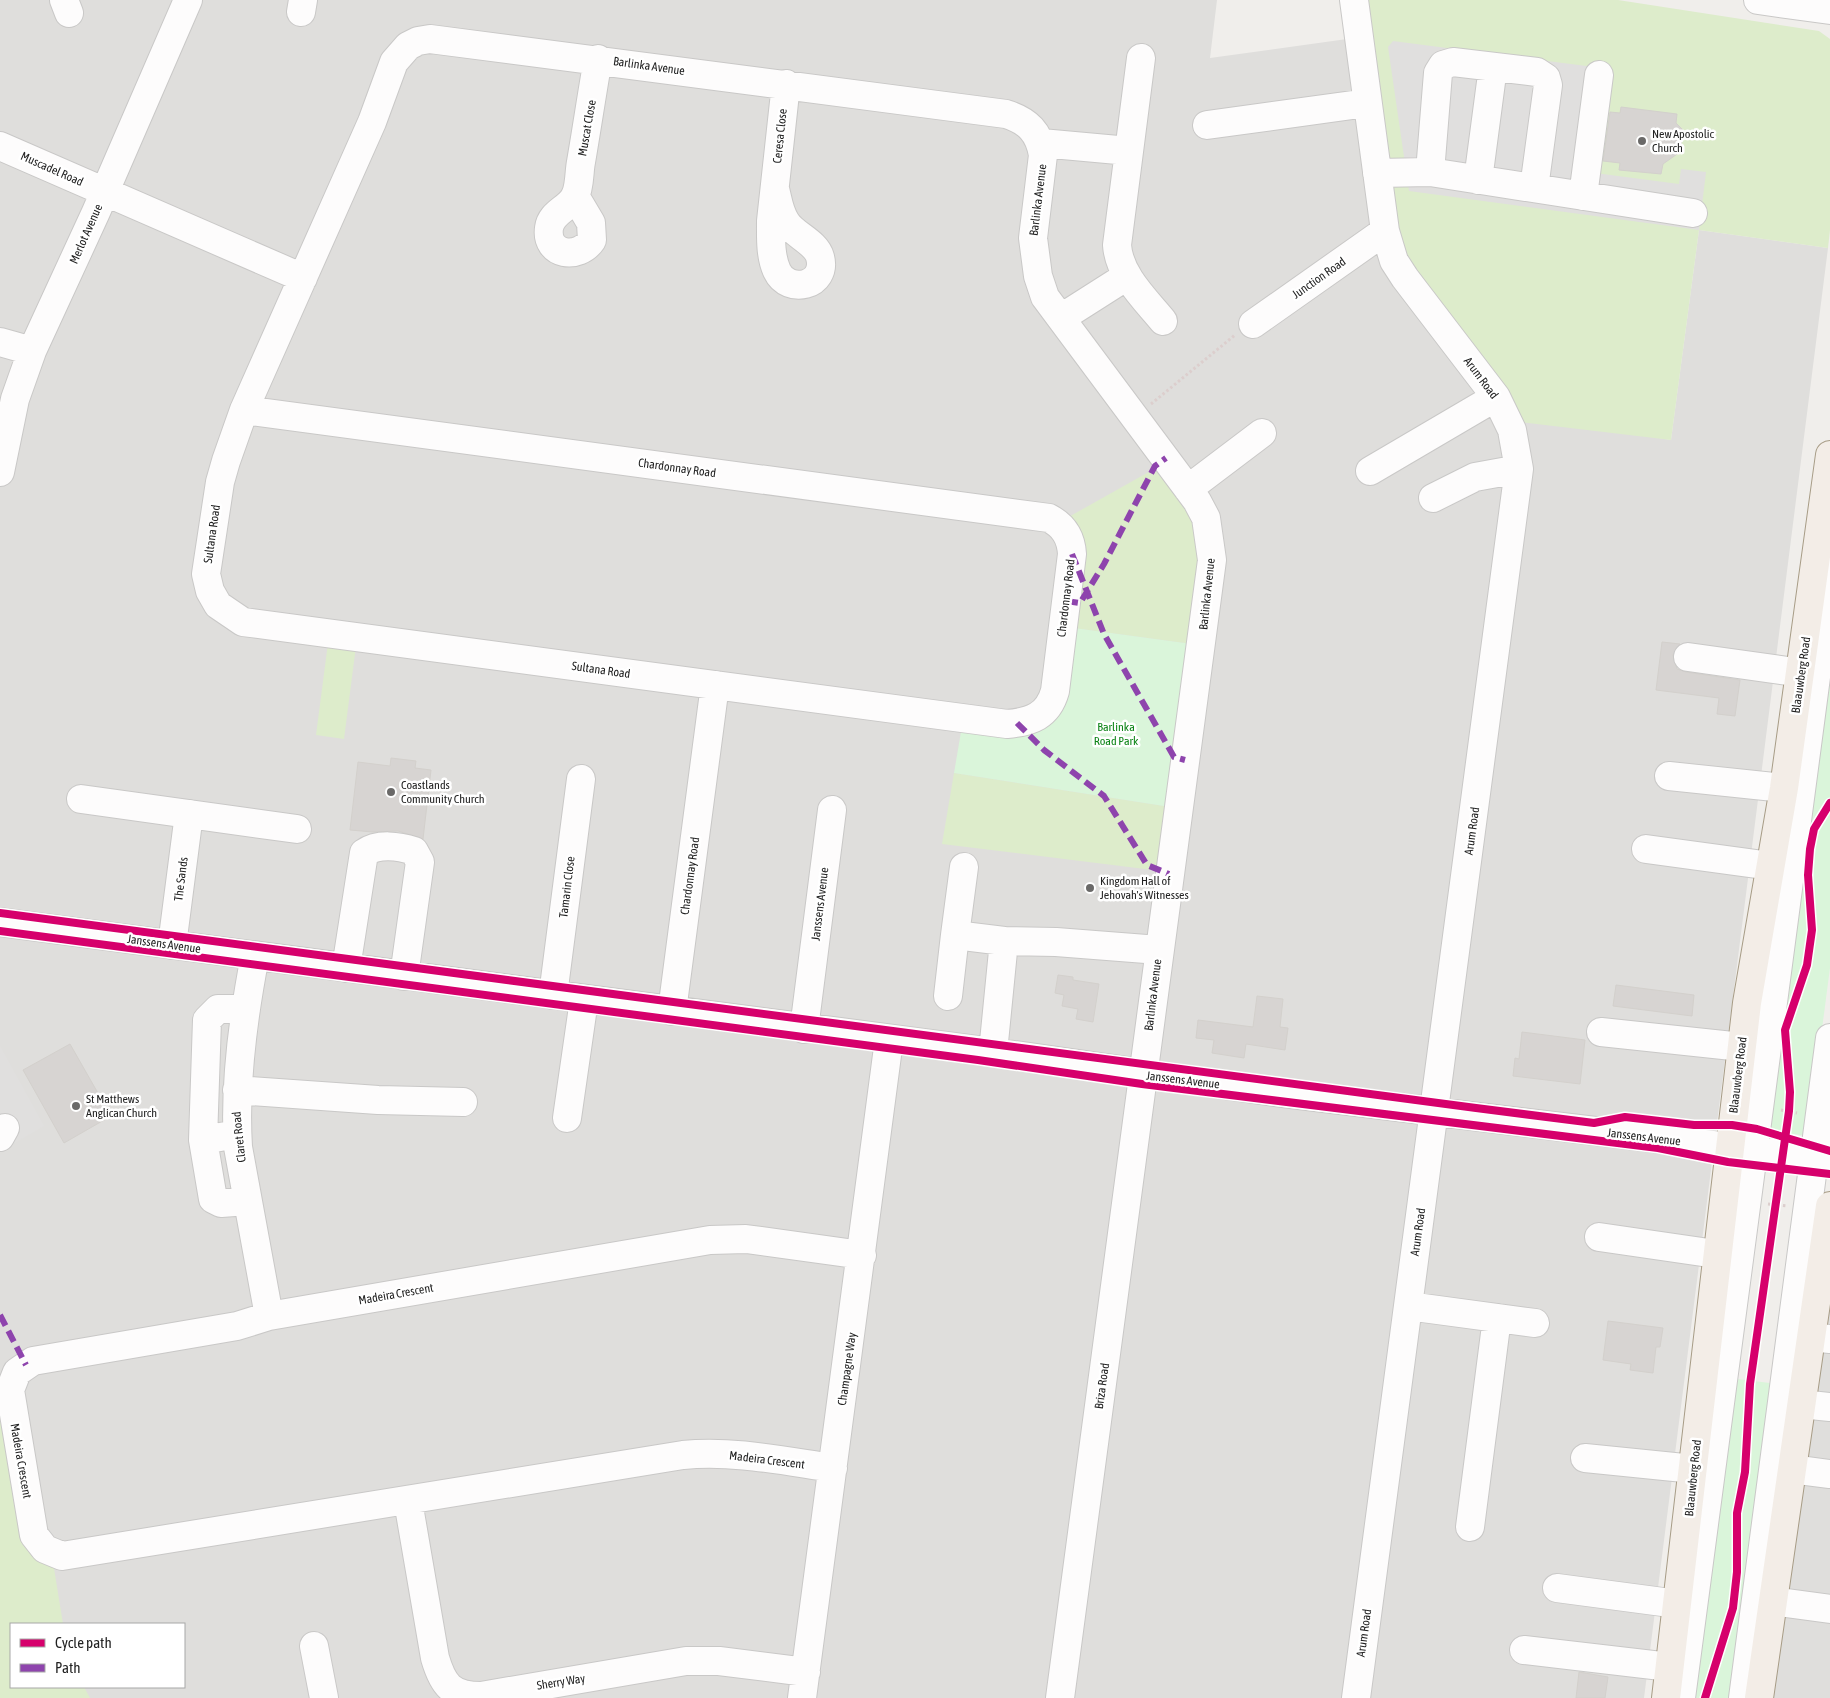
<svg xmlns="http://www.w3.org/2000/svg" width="1830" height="1698" viewBox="0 0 1830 1698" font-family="'Asap Condensed',sans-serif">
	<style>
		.residential { fill: #dfdedc; fill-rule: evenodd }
		.grass { fill: #ddeccb }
		.park { fill: #daf5da }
		.parking { fill: #e0dfde }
		.building { fill: #d7d4d2; stroke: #d3d0cc }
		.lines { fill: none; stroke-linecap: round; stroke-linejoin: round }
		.minor-casing { stroke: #c9c8c7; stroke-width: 30 }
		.major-casing { stroke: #a79c86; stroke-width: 30 }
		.path { stroke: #dccecd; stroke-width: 3; stroke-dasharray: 2.5 2.5; stroke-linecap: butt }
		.minor { stroke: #fdfcfc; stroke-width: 28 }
		.major { stroke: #f3ede7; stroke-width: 28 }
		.quiet { stroke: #8e44ad; stroke-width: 6; stroke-dasharray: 12 6; stroke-linecap: butt }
		.cycleway-casing { stroke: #fff; stroke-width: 11 }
		.cycleway { stroke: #d6006c; stroke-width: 8 }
		.poi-dot { fill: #6a6968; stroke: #fff; stroke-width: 2 }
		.labels { text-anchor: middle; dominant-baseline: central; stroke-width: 5; stroke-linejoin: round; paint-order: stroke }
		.street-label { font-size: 12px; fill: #222; stroke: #fff }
		.poi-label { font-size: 12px; fill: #222; stroke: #fff; text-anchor: start }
		.park-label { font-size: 12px; fill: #0c8416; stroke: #fff }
	</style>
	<rect width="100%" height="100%" fill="#f0eeeb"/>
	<path class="residential" d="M0,0H1217L1210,58L1347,39L1370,212L1381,265L1491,410L1671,440L1699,230L1828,248L1644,1698H0ZM11,1624H184V1687H11Z
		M1830,1206V1698H1759Z"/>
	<path class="grass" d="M1365,0H1618L1819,31L1830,39V230L1828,248L1699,230L1671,440L1519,422L1411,265L1398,235Z
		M1163,464L1201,530L1192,644L1074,628L1065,519Z
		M328,643L356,646L344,739L316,735Z
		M954,773L1170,807L1161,871L942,844Z
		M0,1388L53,1562L63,1624H11V1687H84L90,1698H0Z"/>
	<path class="park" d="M1830,591V968L1808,1136L1757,1129Z
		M1074,628L1192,644L1170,807L954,773L962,726L1029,731Z
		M1729,1378L1778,1384L1736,1698H1687Z"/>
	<path class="parking" d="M1393,41L1610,69L1595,173L1679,184L1681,169L1706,172L1699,230L1409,191L1388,47Z
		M0,1046L44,1126L6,1148H0Z"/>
	<path class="building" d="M1621,107L1677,114L1676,123L1683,130L1680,152L1663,164L1661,174L1619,170L1620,163L1603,161L1610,112L1620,113Z
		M1662,642L1680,644L1673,655L1677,669L1686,672L1740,680L1735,716L1717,714L1719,698L1656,690Z
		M391,758L416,761L415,768L431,770L423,839L398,831L373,832L350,830L358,762L390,766Z
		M1058,975L1073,977V980L1099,984L1093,1022L1076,1019L1078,1009L1062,1006L1064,995L1055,993Z
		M1616,985L1694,995L1692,1016L1613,1006Z
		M1257,996L1283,999L1280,1027L1288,1028L1285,1050L1246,1044L1244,1058L1212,1053L1214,1040L1196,1038L1198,1020L1253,1027Z
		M1522,1032L1585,1040L1580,1084L1513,1076L1515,1058L1519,1059Z
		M70,1044L111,1116L64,1143L23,1070Z
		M1608,1321L1663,1328L1660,1347H1656L1653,1373L1630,1370L1631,1364L1603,1360Z
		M1579,1672L1608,1677L1605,1698H1576Z"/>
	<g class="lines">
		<defs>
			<path id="minor" d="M64,0L69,13
				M1354,0L1385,231L1394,261L1405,278L1496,397L1512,430L1519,469L1356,1698
				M1758,0L1830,10
				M301,12L303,0
				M1141,58L1117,245C1119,275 1145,299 1163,321
				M1207,125L1367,103
				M1041,143L1129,151
				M0,146L303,278
				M1430,172L1438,73L1443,65L1453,62L1537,72L1546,78L1548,85L1534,188
				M1377,173L1430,172L1693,213
				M1478,180L1493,67
				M775,189C778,200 779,212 786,222C794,235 816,242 820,257C828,286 788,295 777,271C770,256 771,237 771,221L786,84
				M575,196L591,223L592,240C579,260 545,256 549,228C551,212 569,209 575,196C580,187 579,171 581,162C587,127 592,93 598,59
				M1583,196L1599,75
				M1061,318L1127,276
				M1253,324L1385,231
				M0,342L32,351
				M244,410L1049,518C1064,526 1071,537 1072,554L1055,691C1048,716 1031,722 1007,724L243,622L218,605L210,591L206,574L220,482L226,461L244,410L372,122L394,62L408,46L418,41L430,39L1006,114C1028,121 1039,132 1043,155L1033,238L1038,276L1045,297L1197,501L1206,518L1212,560L1060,1698
				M1370,471L1496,397
				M0,472L15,399L32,351L96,212L188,0
				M1188,489L1262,433
				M1433,498L1475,477L1519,469
				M1688,657L1802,673
				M1669,776L1784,788
				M81,799L297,829
				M1646,849L1771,866
				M964,867L955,935L1004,941L993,1052
				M0,922L993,1052L1289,1094L1754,1150L1830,1162
				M1004,941L1056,942L1159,950
				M172,945L189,814
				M255,956C243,1018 234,1084 238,1147L269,1316
				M346,968L364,853C378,843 399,846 414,851L420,862L404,976
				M553,995L581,779
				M948,996L955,935
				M672,1011L715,685
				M804,1029L832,810
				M1601,1032L1742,1047
				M237,1090L378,1100L463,1102
				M567,1118L584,1000
				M237,1134L203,1140L207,1020L218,1009H246
				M0,1137L5,1128
				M203,1140L213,1199L221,1203L248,1201
				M1599,1237L1716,1254
				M1408,1306L1535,1323
				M1811,1337L1830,1339
				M1801,1404L1830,1407
				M1585,1458L1694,1469
				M833,1468C784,1461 733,1450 683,1455L62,1556L45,1549L34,1535L10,1390L17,1372L33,1361L237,1326L269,1316L710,1240L746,1239L862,1255
				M1791,1469L1830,1474
				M408,1501L435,1658C443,1685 451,1696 481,1696L686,1661H719L806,1672
				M1470,1527L1497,1318
				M1557,1588L1678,1604
				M1771,1601L1830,1609
				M314,1646L324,1698
				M1524,1650L1670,1667
				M802,1698L889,1040
				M1681,1698L1830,571
				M1743,1698L1830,1038"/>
			<path id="major" d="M1666,1698L1747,1003L1784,788L1830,455
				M1759,1698L1830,1206"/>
		</defs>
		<use href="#minor" class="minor-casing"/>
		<use href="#major" class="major-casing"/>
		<path class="path" d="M1151,404L1235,335
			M1781,1110L1797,1113
			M1768,1204L1787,1206"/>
		<use href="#minor" class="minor"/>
		<use href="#major" class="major"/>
		<path class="quiet" d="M1072,554L1104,634L1174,757L1185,760
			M1066,601L1080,603L1104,564L1155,466L1166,458
			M1017,723L1044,750L1104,796L1147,865L1169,874
			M0,1315L26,1365"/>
		<defs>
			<path id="cycleway" d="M0,913L1476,1108L1594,1123L1625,1117L1694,1125H1732L1757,1129L1830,1151
				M0,931L978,1060L1142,1084L1658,1148L1728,1162L1830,1174
				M1705,1698L1733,1608L1737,1572V1513L1745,1472L1750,1384L1789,1111L1790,1092L1785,1030L1807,965L1812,930L1808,875L1810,849L1814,829L1830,803"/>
		</defs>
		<use href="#cycleway" class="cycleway-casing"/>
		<use href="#cycleway" class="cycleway"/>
	</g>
	<g class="poi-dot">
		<circle cx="1642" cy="141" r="5"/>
		<circle cx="391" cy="792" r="5"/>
		<circle cx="1090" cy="888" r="5"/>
		<circle cx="76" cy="1106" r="5"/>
	</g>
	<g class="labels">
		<g class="street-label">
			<text transform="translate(649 66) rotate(8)">Barlinka Avenue</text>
			<text transform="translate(587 128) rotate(-80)">Muscat Close</text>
			<text transform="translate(780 136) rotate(-84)">Ceresa Close</text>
			<text transform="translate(52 169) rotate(24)">Muscadel Road</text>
			<text transform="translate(1038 200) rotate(-83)">Barlinka Avenue</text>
			<text transform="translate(86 234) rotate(-66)">Merlot Avenue</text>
			<text transform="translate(1319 278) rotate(-35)">Junction Road</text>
			<text transform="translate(1481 378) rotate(53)">Arum Road</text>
			<text transform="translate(677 468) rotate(8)">Chardonnay Road</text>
			<text transform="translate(212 534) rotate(-82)">Sultana Road</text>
			<text transform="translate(1207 594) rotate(-84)">Barlinka Avenue</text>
			<text transform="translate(1066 598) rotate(-83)">Chardonnay Road</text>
			<text transform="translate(601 670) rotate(8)">Sultana Road</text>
			<text transform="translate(1801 675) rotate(-82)">Blaauwberg Road</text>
			<text transform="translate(1472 831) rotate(-82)">Arum Road</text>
			<text transform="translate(690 876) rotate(-82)">Chardonnay Road</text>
			<text transform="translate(181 879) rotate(-83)">The Sands</text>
			<text transform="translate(567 887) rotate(-83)">Tamarin Close</text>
			<text transform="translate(820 904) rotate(-83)">Janssens Avenue</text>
			<text transform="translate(164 944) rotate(8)">Janssens Avenue</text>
			<text transform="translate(1153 995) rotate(-83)">Barlinka Avenue</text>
			<text transform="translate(1738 1075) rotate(-83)">Blaauwberg Road</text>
			<text transform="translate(1183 1080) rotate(7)">Janssens Avenue</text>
			<text transform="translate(239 1137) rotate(-96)">Claret Road</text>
			<text transform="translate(1644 1137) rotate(7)">Janssens Avenue</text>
			<text transform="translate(1418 1232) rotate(-82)">Arum Road</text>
			<text transform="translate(396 1294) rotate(-10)">Madeira Crescent</text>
			<text transform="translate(847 1369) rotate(-82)">Champagne Way</text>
			<text transform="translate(1102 1386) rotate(-82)">Briza Road</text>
			<text transform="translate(767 1460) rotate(7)">Madeira Crescent</text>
			<text transform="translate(21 1461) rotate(80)">Madeira Crescent</text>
			<text transform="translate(1693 1478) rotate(-84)">Blaauwberg Road</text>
			<text transform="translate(1364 1633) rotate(-82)">Arum Road</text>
			<text transform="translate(561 1682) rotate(-9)">Sherry Way</text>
		</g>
		<g class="poi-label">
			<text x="1652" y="134">New Apostolic<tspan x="1652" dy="14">Church</tspan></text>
			<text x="401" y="785">Coastlands<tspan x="401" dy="14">Community Church</tspan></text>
			<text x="1100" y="881">Kingdom Hall of<tspan x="1100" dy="14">Jehovah's Witnesses</tspan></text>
			<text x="86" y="1099">St Matthews<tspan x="86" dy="14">Anglican Church</tspan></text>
		</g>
		<g class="park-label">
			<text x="1116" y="727">Barlinka<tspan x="1116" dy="14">Road Park</tspan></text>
		</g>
	</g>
	<rect x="10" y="1623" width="175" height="65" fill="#ffffff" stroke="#a7a7a7"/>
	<rect x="20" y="1639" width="25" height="8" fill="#d6006c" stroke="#a7a7a7"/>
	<text x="55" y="1648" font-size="15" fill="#222222">Cycle path</text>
	<rect x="20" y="1664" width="25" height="8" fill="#8e44ad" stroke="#a7a7a7"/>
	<text x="55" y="1673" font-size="15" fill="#222222">Path</text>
</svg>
